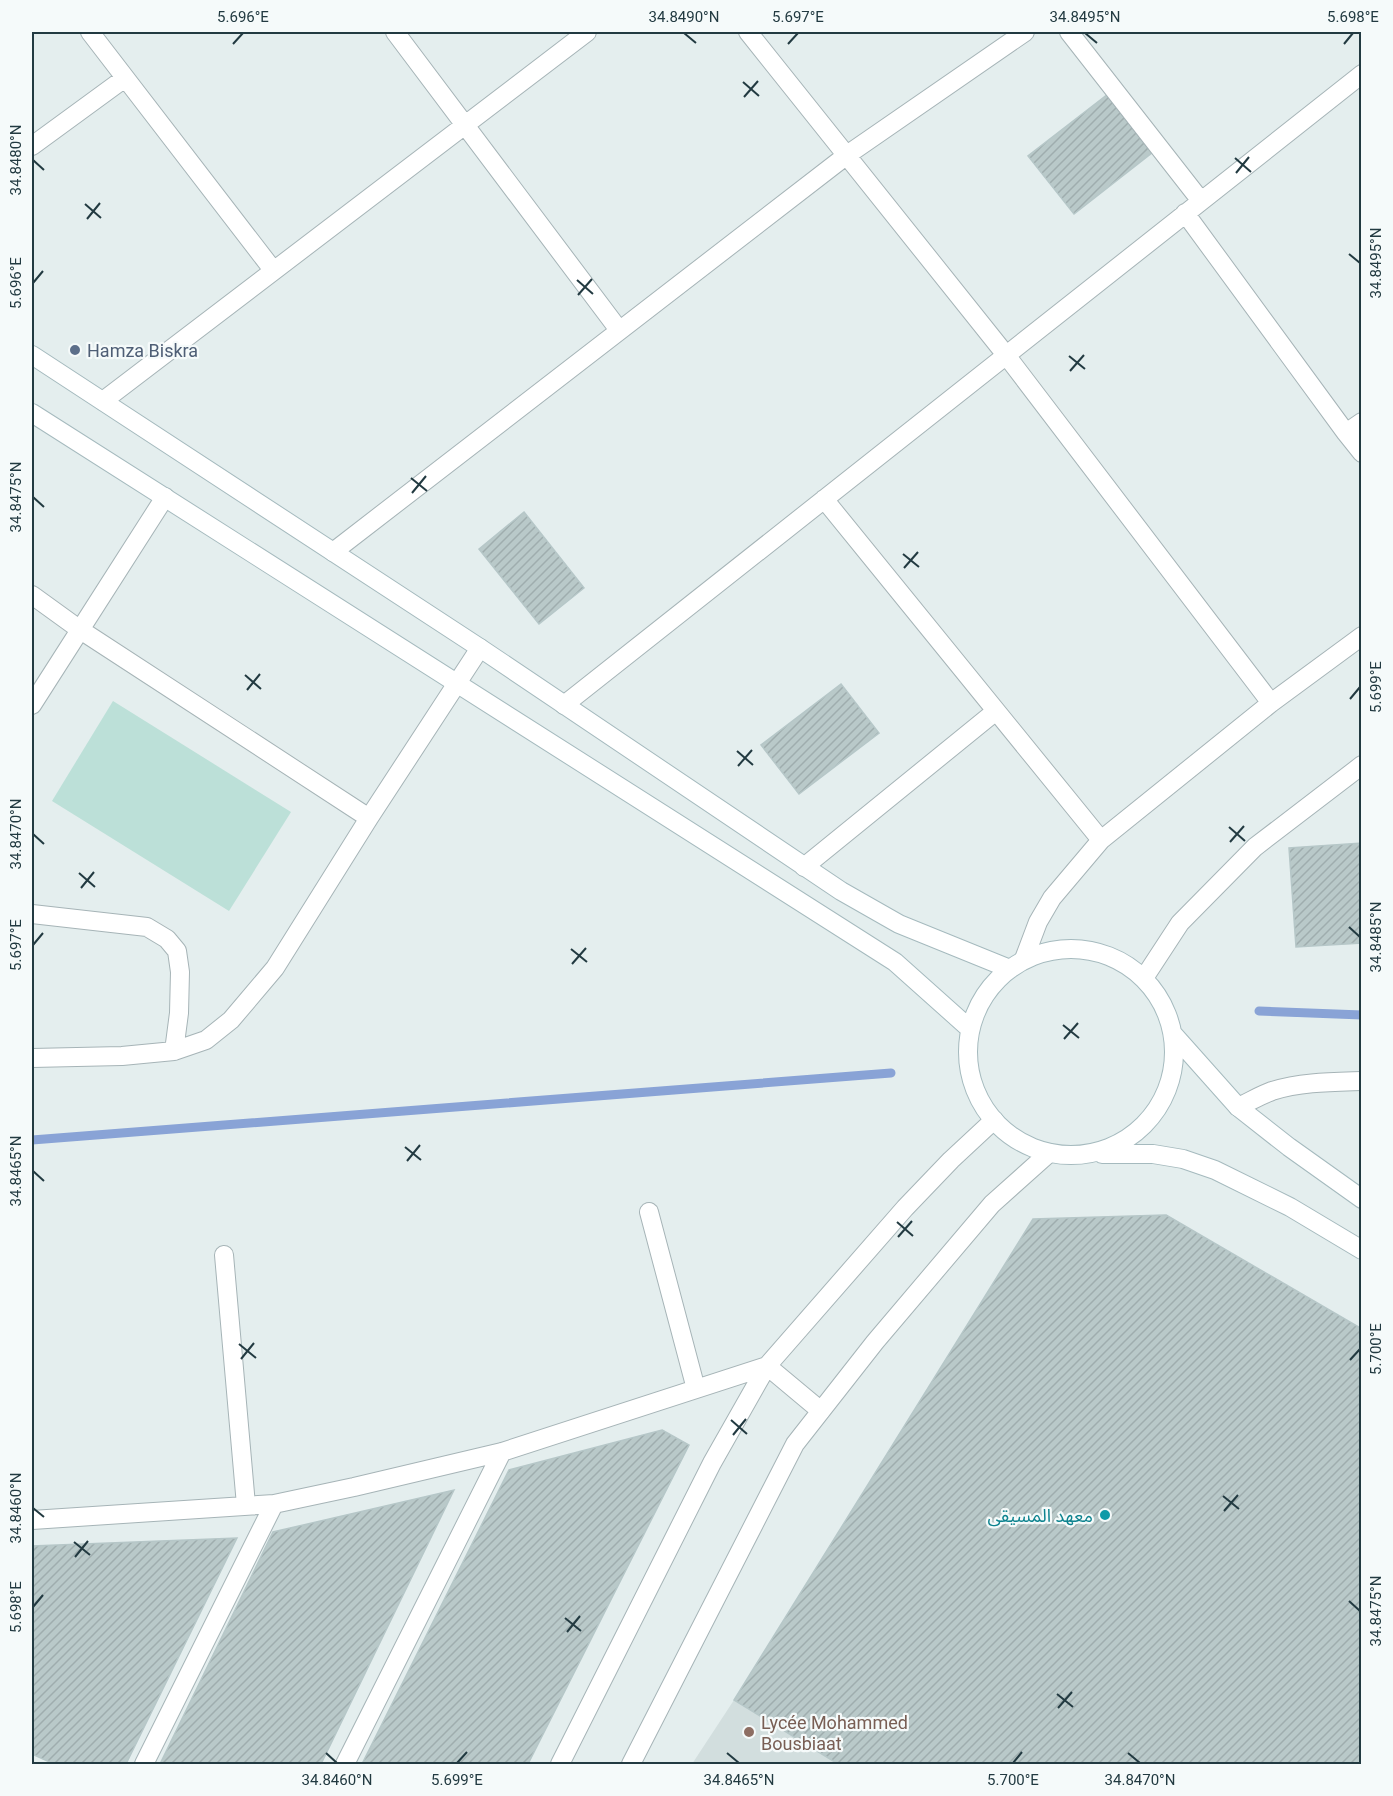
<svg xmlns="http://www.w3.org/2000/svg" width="1393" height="1796" viewBox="0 0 1393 1796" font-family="Roboto,'Noto Sans Arabic',sans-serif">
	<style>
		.built { fill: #d2dede }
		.park { fill: #bce0d8 }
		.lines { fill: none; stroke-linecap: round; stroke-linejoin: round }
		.stream { stroke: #89a3d6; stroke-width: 9 }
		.building { fill: url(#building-hatch); stroke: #b6c7c8; stroke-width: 1.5 }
		.street-casing { stroke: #a6b4b7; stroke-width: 20 }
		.secondary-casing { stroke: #a5babe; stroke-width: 20 }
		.street { stroke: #fff; stroke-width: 18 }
		.secondary { stroke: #fff; stroke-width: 18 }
		.ticks { fill: none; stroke: #223a41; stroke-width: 2 }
		.service-dot { fill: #5c6f8a; stroke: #f5fafa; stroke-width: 2 }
		.culture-dot { fill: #0f9aa8; stroke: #f5fafa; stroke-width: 2 }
		.education-dot { fill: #8d6e63; stroke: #f5fafa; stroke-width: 2 }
		.labels { text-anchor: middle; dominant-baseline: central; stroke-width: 4.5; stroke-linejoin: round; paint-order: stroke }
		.service-label { font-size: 18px; fill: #4e5e75; stroke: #f5fafa; text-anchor: start }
		.culture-label { font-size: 18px; fill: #0d838f; stroke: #f5fafa; text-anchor: end }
		.education-label { font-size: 18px; fill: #785e54; stroke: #f5fafa; text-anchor: start }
		.neatline { fill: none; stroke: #223a41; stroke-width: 2 }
		.ticks-label { font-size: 15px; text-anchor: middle; fill: #223a41 }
	</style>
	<defs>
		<pattern id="building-hatch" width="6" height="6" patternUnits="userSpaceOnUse" patternTransform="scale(1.5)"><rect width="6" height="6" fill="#b9c9c9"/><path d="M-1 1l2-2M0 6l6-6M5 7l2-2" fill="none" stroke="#9fadae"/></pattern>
	</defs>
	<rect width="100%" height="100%" fill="#e4eeee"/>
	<path class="built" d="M734,1700L838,1764H692Z"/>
	<path class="park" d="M113,701L291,812L229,911L52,801Z"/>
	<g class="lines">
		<path class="stream" d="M1259,1011L1362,1015
			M32,1140L891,1073"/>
	</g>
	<path class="building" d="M1108,94L1153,152L1074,214L1028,156Z
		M524,512L584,588L539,624L479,549Z
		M841,684L879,733L799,794L761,745Z
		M1362,843V943L1296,947L1289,848Z
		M1166,1215L1362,1329V1764H838L734,1700L1033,1219Z
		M662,1430L689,1445L528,1764H362L509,1470Z
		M454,1490L321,1764H160L273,1532Z
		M237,1538L126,1764H54L32,1754V1546Z"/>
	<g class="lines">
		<defs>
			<path id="street" d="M90,32L273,270
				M395,32L619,330
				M748,32L1006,355L1271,703
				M1069,32L1201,201
				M32,146L125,78
				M1185,213L1346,433L1362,422
				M103,401L587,32
				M1346,433L1362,453
				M824,499L1101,840
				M333,552L847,155L1025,32
				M32,595L79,629L369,818
				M32,705L165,497
				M564,705L1362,74
				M804,867L996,711
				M32,914L147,927L167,939L177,951L180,972L179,1013L174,1051
				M1024,959L1038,922L1052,898L1101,840L1271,703L1362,636
				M1144,978L1180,923L1255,847L1362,765
				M32,1058L122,1056L174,1051L206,1040L231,1020L275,968L369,818L480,648
				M1238,1107C1249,1102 1261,1095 1272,1091C1301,1082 1331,1082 1362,1081
				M649,1212L696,1389
				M224,1255L246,1505
				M32,1520L274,1504L354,1487L502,1452L767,1366L821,1411
				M144,1764L274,1504
				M345,1764L502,1452
				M560,1764L712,1463L767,1366L905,1208L951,1160L994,1120
				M631,1764L795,1444L875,1342L992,1204L1049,1153"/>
			<path id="secondary" d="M32,355L480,648L841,891L899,924L1010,969
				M32,413L895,962L970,1029
				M968 1052a103 103 0 1 1 206 0a103 103 0 1 1-206 0Z
				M1173,1034L1238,1107L1289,1147L1362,1199
				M1102,1154H1153L1183,1159L1215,1170L1290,1207L1362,1250"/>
		</defs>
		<use href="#street" class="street-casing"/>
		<use href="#secondary" class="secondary-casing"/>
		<use href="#street" class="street"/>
		<use href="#secondary" class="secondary"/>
	</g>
	<path class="ticks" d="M684,33L696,43M1085,33L1097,43M233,44L243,33M788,44L798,33M1344,44L1353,33M743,82L759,96M744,97L758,81M1235,158L1251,172M33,160L44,170M1236,173L1249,157M85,204L101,218M87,219L100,203M1349,254L1360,263M577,280L593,294M33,283L43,271M578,295L592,279M1069,356L1085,369M1070,371L1084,355M411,478L427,491M412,493L426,476M33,497L44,507M903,554L919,567M904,568L918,552M245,675L261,689M247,690L260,674M1350,699L1360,687M737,751L753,765M738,766L752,750M1229,827L1245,841M33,834L44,844M1230,842L1244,826M79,873L95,887M81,888L94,872M1349,927L1360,937M33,945L43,933M571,949L587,962M572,964L586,948M1063,1025L1079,1038M1064,1039L1078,1023M405,1147L421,1160M407,1161L420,1145M33,1171L44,1181M897,1222L913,1236M898,1237L912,1221M239,1344L256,1358M241,1359L254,1343M1350,1360L1360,1349M731,1420L747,1434M733,1435L746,1419M1223,1496L1239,1509M33,1508L44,1517M1224,1511L1238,1495M74,1542L90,1555M75,1557L88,1541M1349,1601L1360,1611M33,1607L43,1595M565,1618L581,1631M567,1632L580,1616M1057,1694L1073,1707M1058,1708L1072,1692M326,1753L337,1763M727,1753L739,1763M1128,1753L1140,1763M457,1763L467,1752M1013,1763L1022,1752"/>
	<circle class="service-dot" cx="75" cy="350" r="6"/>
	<circle class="culture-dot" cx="1105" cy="1515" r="6"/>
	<circle class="education-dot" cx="749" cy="1732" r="6"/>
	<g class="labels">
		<g class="service-label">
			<text x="87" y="350">Hamza Biskra</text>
		</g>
		<g class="culture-label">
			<text x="1093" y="1515">معهد المسيقى</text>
		</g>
		<g class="education-label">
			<text x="761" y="1722">Lycée Mohammed<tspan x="761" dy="21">Bousbiaat</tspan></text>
		</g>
	</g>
	<rect width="1393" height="1796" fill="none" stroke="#f5fafa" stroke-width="66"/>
	<rect x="33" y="33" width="1327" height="1730" class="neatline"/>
	<g class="ticks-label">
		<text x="243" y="22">5.696°E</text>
		<text x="684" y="22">34.8490°N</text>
		<text x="798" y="22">5.697°E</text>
		<text x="1085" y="22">34.8495°N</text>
		<text x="1353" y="22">5.698°E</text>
		<text transform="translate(16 160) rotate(-90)" y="5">34.8480°N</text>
		<text transform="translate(1376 263) rotate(-90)" y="5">34.8495°N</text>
		<text transform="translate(16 283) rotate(-90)" y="5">5.696°E</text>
		<text transform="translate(16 497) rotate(-90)" y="5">34.8475°N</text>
		<text transform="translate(1376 687) rotate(-90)" y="5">5.699°E</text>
		<text transform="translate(16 834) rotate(-90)" y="5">34.8470°N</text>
		<text transform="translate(1376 937) rotate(-90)" y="5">34.8485°N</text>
		<text transform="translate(16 945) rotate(-90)" y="5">5.697°E</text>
		<text transform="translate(16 1171) rotate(-90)" y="5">34.8465°N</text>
		<text transform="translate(1376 1349) rotate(-90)" y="5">5.700°E</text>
		<text transform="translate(16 1508) rotate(-90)" y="5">34.8460°N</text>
		<text transform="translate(16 1607) rotate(-90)" y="5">5.698°E</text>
		<text transform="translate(1376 1611) rotate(-90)" y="5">34.8475°N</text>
		<text x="337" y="1785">34.8460°N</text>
		<text x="457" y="1785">5.699°E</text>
		<text x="739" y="1785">34.8465°N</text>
		<text x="1013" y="1785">5.700°E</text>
		<text x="1140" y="1785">34.8470°N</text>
	</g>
</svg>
